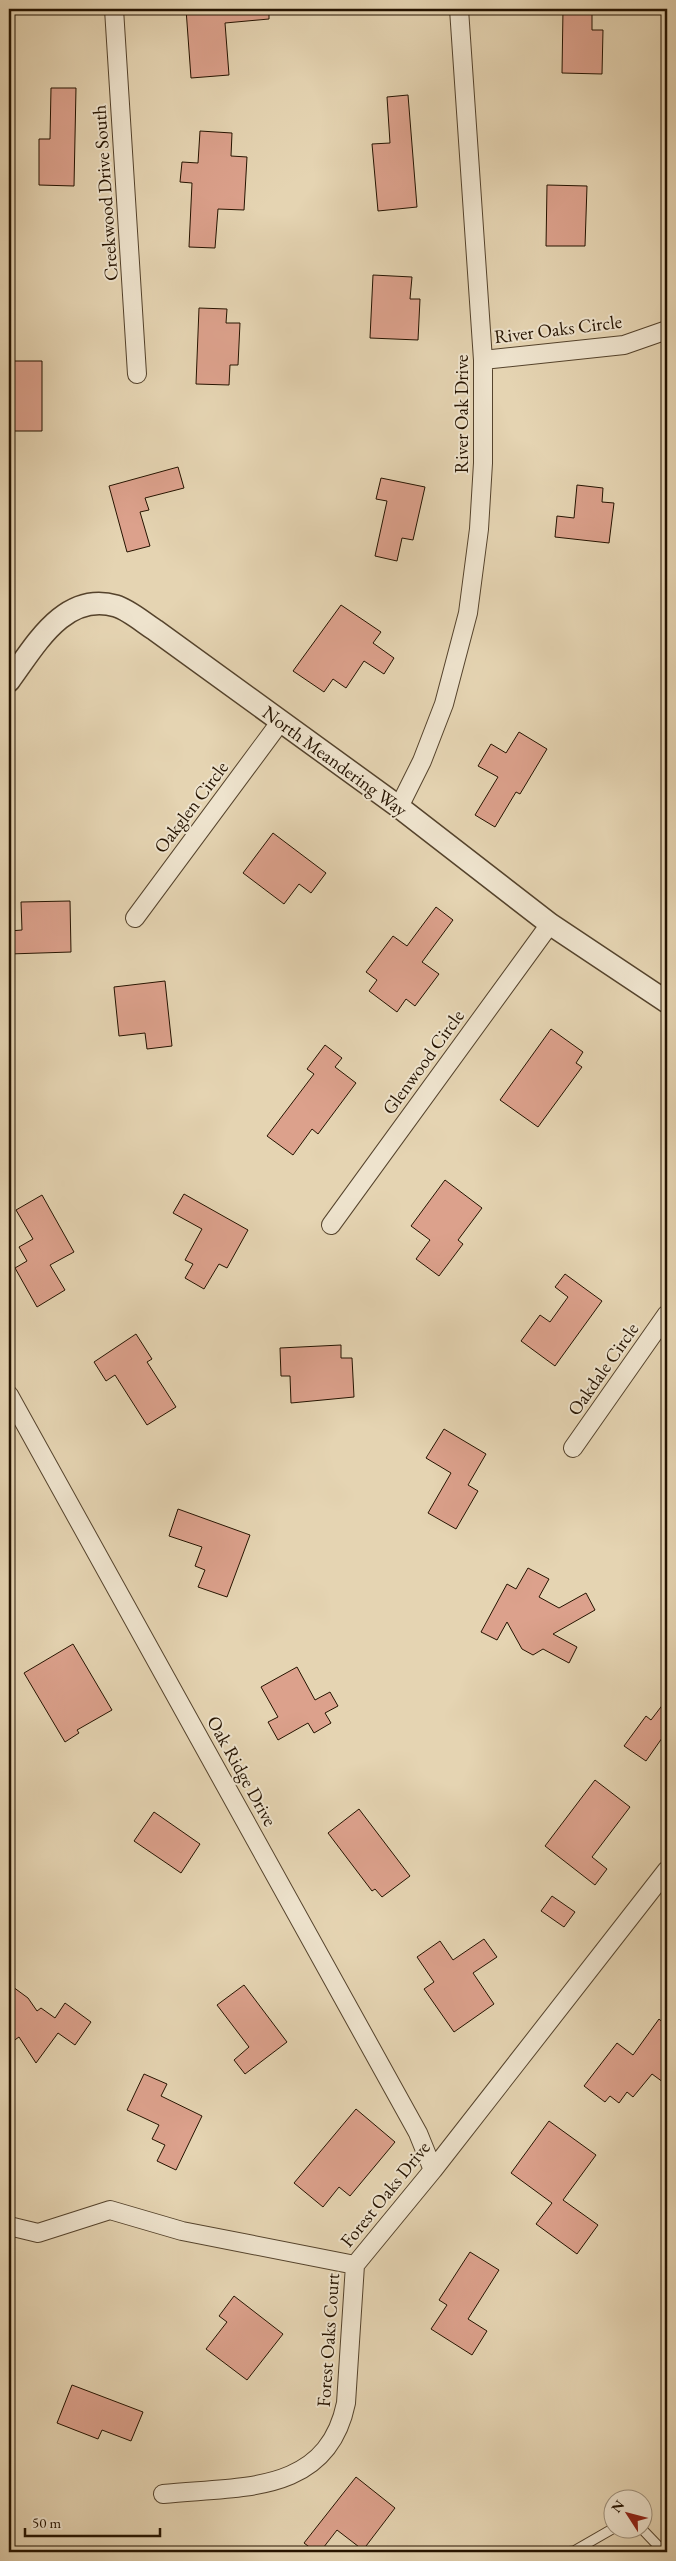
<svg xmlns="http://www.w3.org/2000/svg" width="676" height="2561" viewBox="0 0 676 2561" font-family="'EB Garamond',serif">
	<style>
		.building { fill: #dca18c; stroke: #251300 }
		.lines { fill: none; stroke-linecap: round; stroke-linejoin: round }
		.service-casing { stroke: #55432c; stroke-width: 11 }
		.minor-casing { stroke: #55432c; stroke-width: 20 }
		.tertiary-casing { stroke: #55432c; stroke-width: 24 }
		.service { stroke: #eee3cd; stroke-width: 9 }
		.minor { stroke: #eee3cd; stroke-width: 18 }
		.tertiary { stroke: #eee3cd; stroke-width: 21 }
		.labels { text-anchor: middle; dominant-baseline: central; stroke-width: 4; stroke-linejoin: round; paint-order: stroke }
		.street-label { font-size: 19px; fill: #251300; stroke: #eee3cd }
	</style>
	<rect width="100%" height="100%" fill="#e5d4b2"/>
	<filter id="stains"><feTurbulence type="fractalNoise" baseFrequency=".004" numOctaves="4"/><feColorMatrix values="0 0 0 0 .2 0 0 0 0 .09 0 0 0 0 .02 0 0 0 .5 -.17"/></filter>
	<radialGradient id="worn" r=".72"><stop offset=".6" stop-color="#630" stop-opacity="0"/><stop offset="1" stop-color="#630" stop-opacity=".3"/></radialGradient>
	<path class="building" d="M186,9H269V19L225,23L229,75L191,78Z
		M563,9H592V30H603L602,74L562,73Z
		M51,88H76L74,186L39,185V139H50Z
		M408,95L417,207L378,211L372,144L390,143L387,97Z
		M200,131L232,133L231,156L247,157L244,210L218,209L215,248L189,247L192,183L180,182L182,162L198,163Z
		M547,185L587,186L585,246H546Z
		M373,275L412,277L410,299H420L418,340L370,338Z
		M199,308L227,309L226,323H240L238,365H230L229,385L196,384Z
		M9,361H42V431H13V414H9Z
		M178,467L184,488L145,498L149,510L140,512L150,546L127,552L109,486Z
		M381,478L425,487L413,540L402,538L397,561L375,556L387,501L376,499Z
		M577,485L603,488L602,502L614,503L609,543L555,537L557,516L574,518Z
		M341,605L381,632L373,643L394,658L384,674L364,661L346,688L333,679L324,692L293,671Z
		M519,732L547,749L520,794L516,792L495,827L475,815L498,777L478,766L491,744L506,753Z
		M273,833L326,873L311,893L299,884L284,904L243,873Z
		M70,901L71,952L9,954V931L22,930L21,902Z
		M436,907L453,920L422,962L439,974L415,1006L406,999L397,1012L369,991L377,980L366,972L393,936L407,946Z
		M165,981L172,1046L147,1049L145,1033L119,1036L114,987Z
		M551,1029L583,1052L576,1063L582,1067L538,1127L500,1100Z
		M325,1045L342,1058L335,1067L356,1083L318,1134L312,1129L293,1155L267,1136L314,1074L307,1069Z
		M445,1180L482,1208L458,1240L463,1244L439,1276L416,1259L430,1240L411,1226Z
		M184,1194L248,1230L227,1268L219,1264L204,1289L185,1278L193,1264L185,1260L202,1229L173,1213Z
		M42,1195L74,1252L50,1265L65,1290L37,1307L15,1268L27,1261L19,1247L33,1239L16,1210Z
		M565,1274L602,1301L555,1366L521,1341L540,1315L550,1322L568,1297L555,1287Z
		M136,1334L152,1359L147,1362L176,1407L147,1425L115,1375L106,1381L94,1362Z
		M341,1345V1358H352L354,1397L291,1403L290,1376H281L280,1348Z
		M444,1429L486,1454L468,1485L478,1491L456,1529L428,1513L451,1473L426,1458Z
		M178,1509L250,1535L227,1597L198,1587L205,1570L195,1566L202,1547L169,1536Z
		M528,1568L549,1579L539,1597L559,1608L586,1593L595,1610L553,1634L577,1647L569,1663L543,1649L533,1655L522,1649L507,1622L497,1640L481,1632L507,1584L516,1589Z
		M73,1644L112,1710L77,1730L79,1733L65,1742L24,1673Z
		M297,1667L315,1700L330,1692L338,1706L325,1713L331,1723L314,1733L308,1723L278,1740L268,1722L278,1717L261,1687Z
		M667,1699V1731L646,1761L624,1746L646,1716L651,1720Z
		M595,1780L630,1807L592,1857L607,1869L595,1885L545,1846Z
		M359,1809L410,1876L382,1897L375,1889L372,1891L328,1833Z
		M154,1812L200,1844L181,1873L134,1841Z
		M552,1896L575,1912L564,1927L541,1911Z
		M484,1939L497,1957L473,1973L494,2004L454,2032L424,1989L434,1982L417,1957L440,1941L453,1960Z
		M9,1984L28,1998L37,2011L41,2008L55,2018L65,2003L91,2022L75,2045L58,2033L36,2063L19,2037L9,2044Z
		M244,1985L287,2042L245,2074L234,2060L249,2047L217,2005Z
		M659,2019L667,2026V2085L652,2074L633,2097L627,2092L619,2103L610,2096L605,2102L584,2086L617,2043L633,2055Z
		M144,2074L167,2084L161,2096L202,2116L176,2170L157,2161L165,2145L152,2139L159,2125L127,2110Z
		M356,2109L395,2142L350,2196L339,2187L323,2207L294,2183Z
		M549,2121L596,2155L563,2200L598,2225L577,2254L536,2224L552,2203L511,2173Z
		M470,2252L499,2270L468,2319L487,2331L472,2355L431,2329L447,2305L439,2300Z
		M234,2296L283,2334L247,2380L206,2349L227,2322L219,2316Z
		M72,2385L143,2412L131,2441L102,2430L98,2439L57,2423Z
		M356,2477L395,2508L363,2550L337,2530L320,2552H316L304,2543Z"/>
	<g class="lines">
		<defs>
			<path id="service" d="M639,2528L642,2529L664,2552
				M565,2552L574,2551L614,2528"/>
			<path id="minor" d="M114,9L137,374
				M483,360L624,345L667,330
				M399,807L422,761L444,704L468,613L479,529L483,463V360L459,9
				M135,918L281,721
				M331,1225L550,924
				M9,1395L418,2133L433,2170
				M573,1448L667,1314
				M9,2226L38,2233L110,2210L182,2231L355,2265L433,2170L667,1870
				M163,2494C239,2486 327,2496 346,2403L355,2265"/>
			<path id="tertiary" d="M9,681C35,646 64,591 116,606C129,610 144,623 155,630L399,807L550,924L667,1002"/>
		</defs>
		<use href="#service" class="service-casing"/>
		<use href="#minor" class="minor-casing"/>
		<use href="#tertiary" class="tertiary-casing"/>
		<use href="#service" class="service"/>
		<use href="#minor" class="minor"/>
		<use href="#tertiary" class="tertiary"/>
	</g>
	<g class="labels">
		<g class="street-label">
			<text transform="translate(105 193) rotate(-94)">Creekwood Drive South</text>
			<text transform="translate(558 329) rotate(-7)">River Oaks Circle</text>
			<text transform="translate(461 414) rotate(-90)">River Oak Drive</text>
			<text transform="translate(335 761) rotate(36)">North Meandering Way</text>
			<text transform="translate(191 807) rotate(-53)">Oakglen Circle</text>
			<text transform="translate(423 1062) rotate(-54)">Glenwood Circle</text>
			<text transform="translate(603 1369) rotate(-55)">Oakdale Circle</text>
			<text transform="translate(242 1771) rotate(61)">Oak Ridge Drive</text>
			<text transform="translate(385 2194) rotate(-51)">Forest Oaks Drive</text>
			<text transform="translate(328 2340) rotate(-86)">Forest Oaks Court</text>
		</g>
	</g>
	<rect width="676" height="2561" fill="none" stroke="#e5d4b2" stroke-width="30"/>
	<rect x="10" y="10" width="656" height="2541" fill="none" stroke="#251300" stroke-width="2.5"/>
	<rect x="15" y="15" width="646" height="2531" fill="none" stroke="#251300"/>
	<g transform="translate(628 2514) rotate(306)"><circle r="24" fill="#eee3cd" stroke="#9e907b"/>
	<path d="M0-4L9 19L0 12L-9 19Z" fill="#8f2418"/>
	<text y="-8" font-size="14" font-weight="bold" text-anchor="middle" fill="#251300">N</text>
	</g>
	<path d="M25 2528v8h135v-8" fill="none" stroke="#251300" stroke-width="2.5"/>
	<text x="32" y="2528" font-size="15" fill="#251300" stroke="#eee3cd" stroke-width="4" paint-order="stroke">50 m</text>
	<rect width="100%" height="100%" filter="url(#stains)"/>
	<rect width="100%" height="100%" fill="url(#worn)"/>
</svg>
